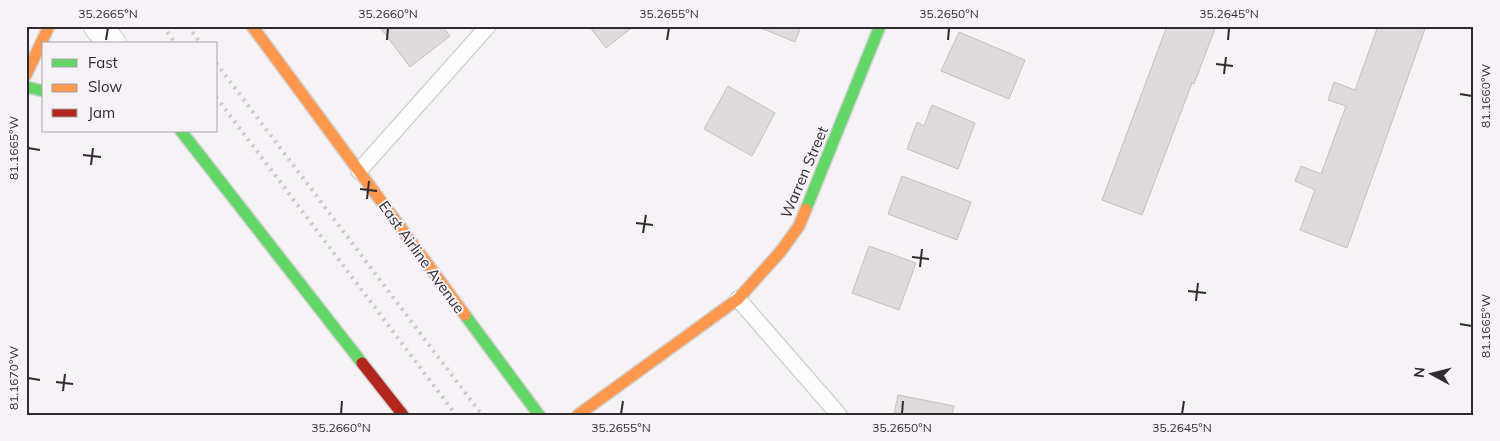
<svg xmlns="http://www.w3.org/2000/svg" width="1500" height="441" viewBox="0 0 1500 441" font-family="Mulish,sans-serif">
	<style>
		.building { fill: #dedbdc; stroke: #c3c0c1 }
		.lines { fill: none; stroke-linecap: round; stroke-linejoin: round }
		.lane-casing { stroke: #d3d1d3; stroke-width: 18 }
		.street-casing { stroke: #d3d1d3; stroke-width: 30 }
		.fast-casing { stroke: #d3d1d3; stroke-width: 14 }
		.slow-casing { stroke: #d3d1d3; stroke-width: 14 }
		.jam-casing { stroke: #d3d1d3; stroke-width: 14 }
		.lane { stroke: #fefdfe; stroke-width: 15 }
		.street { stroke: #fefdfe; stroke-width: 28 }
		.fast { stroke: #63d668; stroke-width: 11 }
		.slow { stroke: #ff974d; stroke-width: 11 }
		.jam { stroke: #b3261e; stroke-width: 11 }
		.rail { stroke: #cccacc; stroke-width: 4; stroke-dasharray: 2.5 5; stroke-linecap: butt }
		.ticks { fill: none; stroke: #2e2c2e; stroke-width: 2 }
		.labels { text-anchor: middle; dominant-baseline: central; stroke-width: 4; stroke-linejoin: round; paint-order: stroke }
		.street-label { font-size: 15px; fill: #2e2c2e; stroke: #f7f2f7 }
		.neatline { fill: none; stroke: #2e2c2e; stroke-width: 2 }
		.ticks-label { font-size: 12px; text-anchor: middle; fill: #2e2c2e }
	</style>
	<rect width="100%" height="100%" fill="#f6f3f6"/>
	<path class="building" d="M379,26H442L450,36L410,67Z
		M589,26H634L606,48Z
		M756,26H801L795,42Z
		M1167,26H1216L1194,84L1192,83L1142,215L1102,200Z
		M1378,26H1426L1347,248L1300,230L1315,190L1295,181L1301,166L1321,174L1346,106L1328,100L1334,82L1355,90Z
		M959,32L1025,60L1009,99L941,71Z
		M728,86L775,113L752,156L704,129Z
		M932,105L975,123L958,169L907,149L917,122L924,126Z
		M902,176L971,202L957,240L888,214Z
		M869,246L916,263L899,310L852,293Z
		M898,395L954,406L952,415H894Z"/>
	<g class="lines">
		<defs>
			<path id="lane" d="M359,171L488,26
				M738,299L839,415"/>
			<path id="street" d="M98,26L112,44"/>
			<path id="fast" d="M26,87L44,91
				M181,131L362,363
				M806,209L880,26
				M465,315L539,415"/>
			<path id="slow" d="M252,26L465,315
				M26,75L49,26
				M578,415L738,299L781,251L799,226L806,209"/>
			<path id="jam" d="M362,363L403,415"/>
		</defs>
		<use href="#lane" class="lane-casing"/>
		<use href="#street" class="street-casing"/>
		<use href="#fast" class="fast-casing"/>
		<use href="#slow" class="slow-casing"/>
		<use href="#jam" class="jam-casing"/>
		<use href="#lane" class="lane"/>
		<use href="#street" class="street"/>
		<use href="#fast" class="fast"/>
		<use href="#slow" class="slow"/>
		<use href="#jam" class="jam"/>
		<path class="rail" d="M163,26L176,44
			M188,26L201,44
			M216,63L482,415
			M216,97L456,415"/>
	</g>
	<path class="ticks" d="M106,40L108,28M387,40L388,28M667,40L669,28M948,40L949,28M1228,40L1229,28M1216,64L1233,66M1224,74L1226,57M1460,94L1472,96M28,148L40,150M83,155L101,157M91,165L93,148M360,189L377,191M367,199L369,181M636,223L653,225M643,233L646,215M912,257L929,259M920,267L922,249M1188,291L1206,293M1196,301L1198,283M1460,324L1472,326M28,378L40,380M56,382L73,384M63,391L65,374M341,414L342,401M621,414L623,401M902,414L903,401M1182,414L1184,401"/>
	<g class="labels">
		<g class="street-label">
			<text transform="translate(804 172) rotate(-67)">Warren Street</text>
			<text transform="translate(422 257) rotate(54)">East Airline Avenue</text>
		</g>
	</g>
	<rect width="1500" height="441" fill="none" stroke="#f7f2f7" stroke-width="55"/>
	<rect x="42" y="42" width="175" height="90" fill="#f7f2f7" stroke="#a7a3a7"/>
	<rect x="52" y="59" width="25" height="8" fill="#63d668" stroke="#a7a3a7"/>
	<text x="88" y="68" font-size="15" fill="#2e2c2e">Fast</text>
	<rect x="52" y="84" width="25" height="8" fill="#ff974d" stroke="#a7a3a7"/>
	<text x="88" y="92" font-size="15" fill="#2e2c2e">Slow</text>
	<rect x="52" y="109" width="25" height="8" fill="#b3261e" stroke="#a7a3a7"/>
	<text x="88" y="118" font-size="15" fill="#2e2c2e">Jam</text>
	<g transform="translate(1432 374) rotate(277)" stroke="#f7f2f7" stroke-width="4" paint-order="stroke">
	<path d="M0-4L9 19L0 12L-9 19Z" fill="#2e2c2e"/>
	<text y="-8" font-size="14" font-weight="bold" text-anchor="middle" fill="#2e2c2e">N</text>
	</g>
	<rect x="28" y="28" width="1444" height="386" class="neatline"/>
	<g class="ticks-label">
		<text x="108" y="18">35.2665°N</text>
		<text x="388" y="18">35.2660°N</text>
		<text x="669" y="18">35.2655°N</text>
		<text x="949" y="18">35.2650°N</text>
		<text x="1229" y="18">35.2645°N</text>
		<text transform="translate(1486 96) rotate(-90)" y="4">81.1660°W</text>
		<text transform="translate(14 148) rotate(-90)" y="4">81.1665°W</text>
		<text transform="translate(1486 326) rotate(-90)" y="4">81.1665°W</text>
		<text transform="translate(14 378) rotate(-90)" y="4">81.1670°W</text>
		<text x="341" y="432">35.2660°N</text>
		<text x="621" y="432">35.2655°N</text>
		<text x="902" y="432">35.2650°N</text>
		<text x="1182" y="432">35.2645°N</text>
	</g>
</svg>
